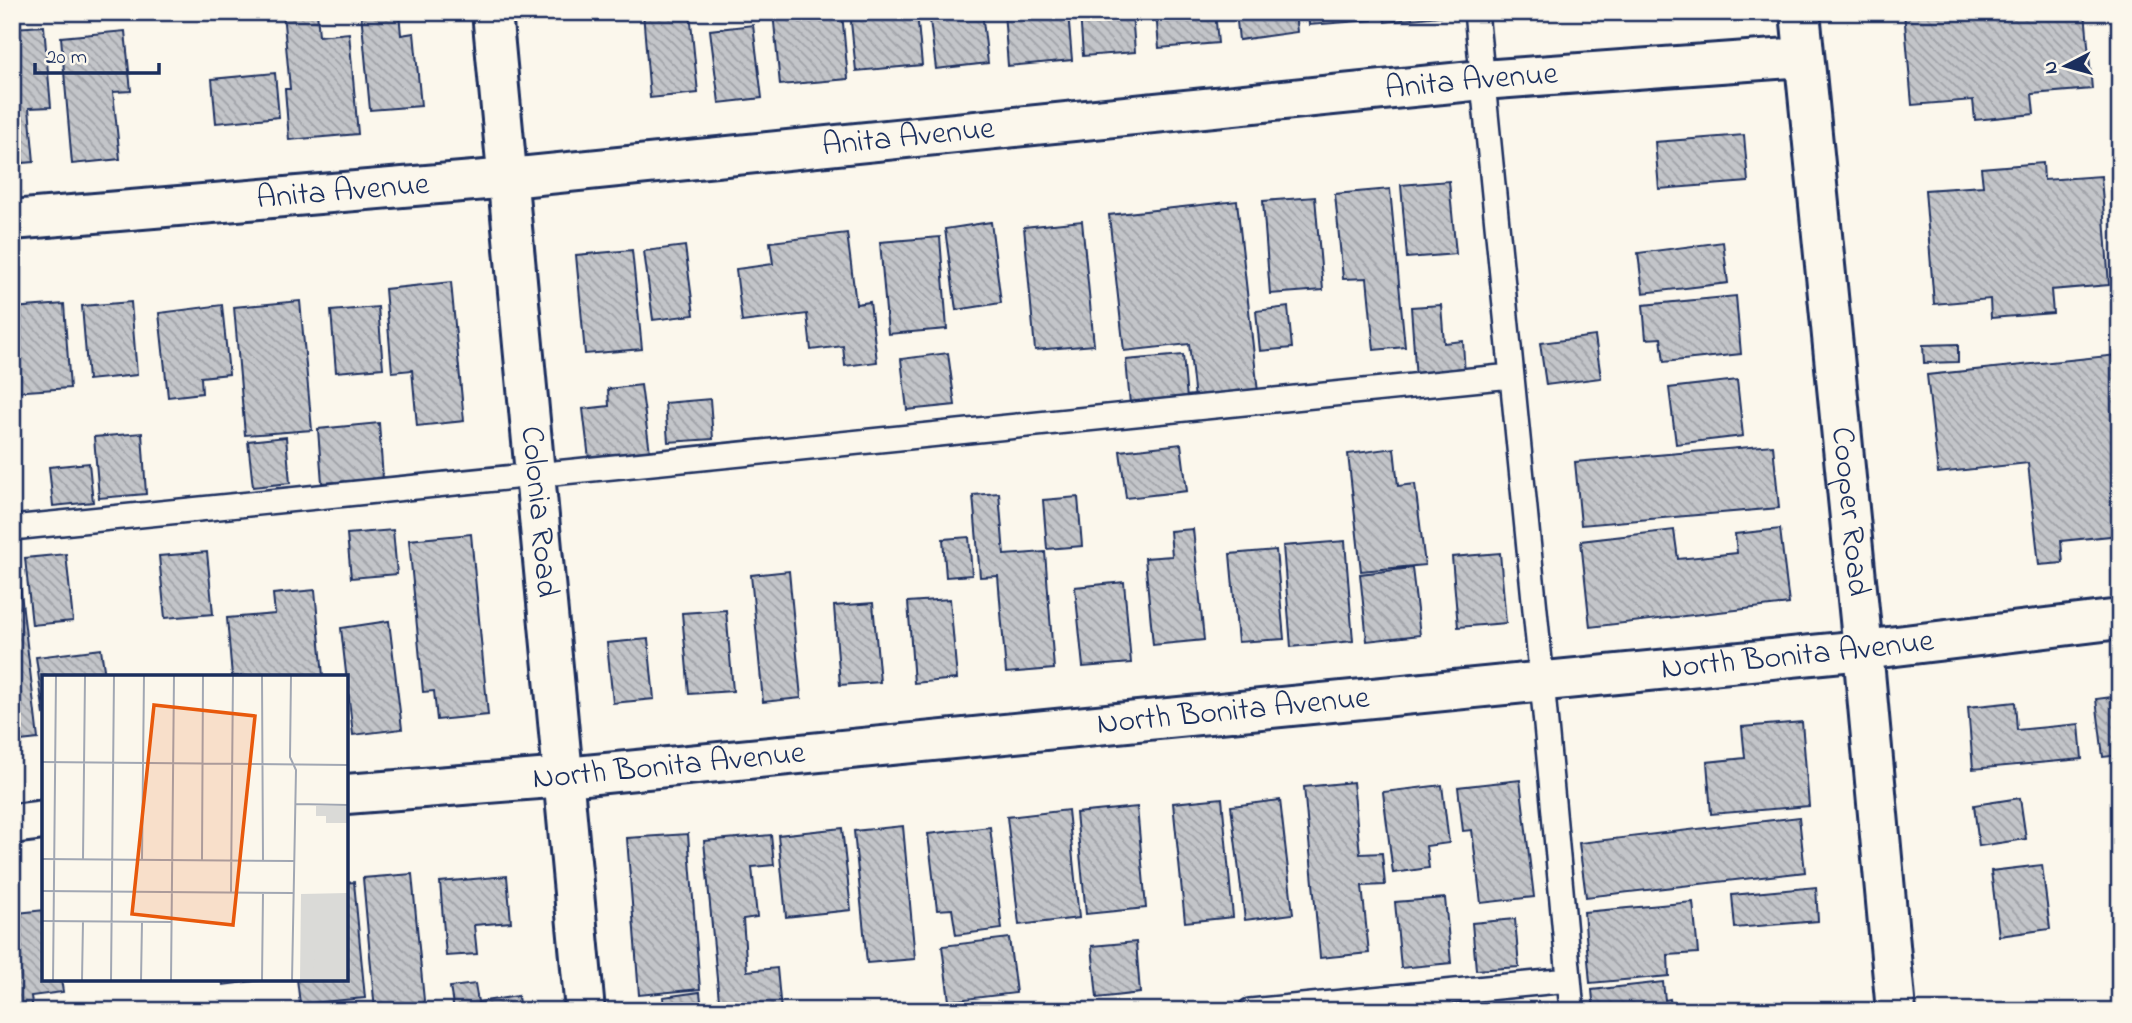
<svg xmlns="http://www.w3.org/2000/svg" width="2132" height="1023" viewBox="0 0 2132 1023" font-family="'Indie Flower',sans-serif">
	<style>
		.building { fill: url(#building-back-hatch); stroke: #1b2f5e; stroke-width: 2 }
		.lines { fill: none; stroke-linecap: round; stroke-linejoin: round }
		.service-casing { stroke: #1b2f5e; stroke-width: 28 }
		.minor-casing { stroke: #1b2f5e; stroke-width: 44 }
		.tertiary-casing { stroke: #1b2f5e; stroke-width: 44 }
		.service { stroke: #fbf7ec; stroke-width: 23 }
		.minor { stroke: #fbf7ec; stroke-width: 38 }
		.tertiary { stroke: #fbf7ec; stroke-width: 38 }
		.labels { text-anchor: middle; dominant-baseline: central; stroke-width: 6; stroke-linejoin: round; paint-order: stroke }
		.street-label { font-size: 32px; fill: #1b2f5e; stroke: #fbf7ec }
		.inset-road { fill: none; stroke: #a1a7b3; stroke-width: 2 }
		.view { fill: #e8590c; fill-opacity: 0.15; stroke: #e8590c; stroke-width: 3.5 }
		.inset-edge { fill: none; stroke: #1b2f5e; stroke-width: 3.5 }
	</style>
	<defs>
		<pattern id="building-back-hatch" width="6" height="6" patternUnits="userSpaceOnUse" patternTransform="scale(1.75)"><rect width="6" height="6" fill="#c3c5c9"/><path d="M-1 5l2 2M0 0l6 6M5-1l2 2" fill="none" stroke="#9ea0a6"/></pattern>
	</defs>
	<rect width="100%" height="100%" fill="#fbf7ec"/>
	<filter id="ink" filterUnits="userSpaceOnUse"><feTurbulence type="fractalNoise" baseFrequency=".0143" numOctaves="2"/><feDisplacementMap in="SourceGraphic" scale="14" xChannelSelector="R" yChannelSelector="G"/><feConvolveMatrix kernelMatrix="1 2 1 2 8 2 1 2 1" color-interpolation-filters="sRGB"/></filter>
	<g filter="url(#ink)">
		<path class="building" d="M283,12H317L319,36L349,33L358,134L289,140L285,89H290Z
			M361,12H399L401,35L414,33L421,106L370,110Z
			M643,12H690L698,93L650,98Z
			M773,12H842L848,79L780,85Z
			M850,12H917L922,65L856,71Z
			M929,12H982L988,63L936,69Z
			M1004,12H1068L1072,60L1008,66Z
			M1080,12H1132L1135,52L1083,56Z
			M1156,12H1215L1218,43L1159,48Z
			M1236,12H1295L1297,32L1239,40Z
			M1308,12H1371L1372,20L1309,25Z
			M1384,12H1448L1449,15L1385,22Z
			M1904,12H2085L2092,89L2032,94L2034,114L1975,120L1973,100L1912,105Z
			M753,25L762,98L719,103L710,30Z
			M44,26L51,107L29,108L34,162L12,164V28Z
			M125,31L131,91L113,92L120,159L72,164L61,37Z
			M275,73L279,117L216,123L212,79Z
			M1744,135L1748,182L1659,189L1655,142Z
			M2043,163L2044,180L2101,176L2109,285L2051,290L2053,313L1991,318L1990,299L1934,304L1925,190L1983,186L1981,168Z
			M1449,181L1456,254L1407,258L1401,185Z
			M1390,189L1405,347L1374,350L1367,278L1343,279L1335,194Z
			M1315,197L1323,290L1270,294L1263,201Z
			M1237,201L1258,392L1195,399L1189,344L1124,351L1109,215Z
			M1082,221L1094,345L1035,350L1024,227Z
			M991,222L1001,303L956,310L945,229Z
			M847,233L856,304L870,302L877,362L845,366L843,346L811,350L807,314L742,322L736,269L773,264L770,242Z
			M940,237L947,329L888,334L880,242Z
			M1723,242L1728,283L1643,293L1638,253Z
			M685,246L694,315L653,320L644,251Z
			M632,250L642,349L585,354L576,255Z
			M451,282L464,421L417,426L412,370L392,372L385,289Z
			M1736,296L1741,354L1664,362L1661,338L1646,339L1643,305Z
			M300,301L312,430L245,435L234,307Z
			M131,302L137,375L88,380L82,306Z
			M64,304L70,388L12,392V308Z
			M222,305L229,374L201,377L202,393L168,397L159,313Z
			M1441,305L1444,343L1463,341L1465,377L1416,380L1411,307Z
			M378,307L383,368L336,372L331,311Z
			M1288,307L1292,348L1260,351L1256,311Z
			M1595,336L1601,378L1546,385L1540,343Z
			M1958,344V362L1924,363L1923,345Z
			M948,353L955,405L907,410L901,359Z
			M1183,355L1187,399L1130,404L1126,360Z
			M2117,355L2120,377V535L2061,541L2063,563L2039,565L2028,463L1938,473L1927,375Z
			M1737,380L1743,436L1676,444L1669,388Z
			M641,385L650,452L589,459L583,409L609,406L608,389Z
			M710,399L713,439L668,442L665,403Z
			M379,423L383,479L322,483L318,429Z
			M142,433L146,494L99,498L94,437Z
			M286,437L290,483L253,487L248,441Z
			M1181,444L1187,491L1126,498L1120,451Z
			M1773,445L1779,508L1581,525L1575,462Z
			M1394,448L1398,486L1415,484L1425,565L1361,571L1348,454Z
			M89,463L93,502L53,506L49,467Z
			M999,493L1004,555L1045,552L1054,669L1006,673L998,576L980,577L973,495Z
			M1078,497L1082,546L1047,549L1043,500Z
			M1193,529L1204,640L1153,645L1145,558L1172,556L1170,531Z
			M1780,529L1789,604L1590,627L1581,541L1674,530L1678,559L1737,553L1735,534Z
			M393,530L397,574L351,578L347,534Z
			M471,534L488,715L437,720L434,691L423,692L409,540Z
			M969,537L972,575L946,577L943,539Z
			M1345,541L1353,641L1291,647L1283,546Z
			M1276,550L1284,639L1238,642L1230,554Z
			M207,552L213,614L165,618L159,556Z
			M1500,553L1506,623L1458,627L1452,557Z
			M66,554L73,621L32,625L25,558Z
			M12,559H17L38,739L12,742Z
			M1412,568L1420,635L1367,641L1360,574Z
			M789,571L801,698L763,702L751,575Z
			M1124,582L1131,663L1083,667L1075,587Z
			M315,590L323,676H232L227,618L275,614L273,594Z
			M950,599L957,679L914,683L908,602Z
			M873,603L880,682L840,685L834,606Z
			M726,610L733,691L689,694L682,613Z
			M389,621L402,729L353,735L341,628Z
			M648,639L654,699L613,703L607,643Z
			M101,649L105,676H44V715L36,657Z
			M2120,696V755L2103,757L2096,699Z
			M2015,702L2017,730L2079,724L2082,759L1973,769L1968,707Z
			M1802,722L1809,806L1711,814L1707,762L1745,758L1742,727Z
			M1520,780L1534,897L1481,903L1472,830L1463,831L1458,787Z
			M1353,782L1360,854L1382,853L1385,885L1362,886L1369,953L1320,958L1304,787Z
			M1442,785L1449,843L1426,846L1429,868L1393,873L1383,792Z
			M1222,798L1233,917L1185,922L1173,803Z
			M2020,798L2026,839L1979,846L1974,805Z
			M1280,800L1293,914L1245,920L1231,806Z
			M1137,807L1146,908L1086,914L1076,813Z
			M1068,810L1079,918L1019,925L1007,817Z
			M1799,817L1805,872L1586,897L1579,843Z
			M903,826L915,959L867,963L854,831Z
			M990,827L1002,929L956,935L952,909L937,910L928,834Z
			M842,828L851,910L786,917L778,835Z
			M688,834L700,989L639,995L627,838Z
			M771,835L774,865L752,867L757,917L743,919L747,971L777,968L781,1011H720L704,841Z
			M2042,865L2050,929L1999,936L1991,871Z
			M412,874L425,1011H375L363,878Z
			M507,876L511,922L474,925L477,954L446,956L440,882Z
			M354,882L365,998L300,1004L297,979H346V883Z
			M1816,887L1818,921L1735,928L1732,895Z
			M1445,898L1451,963L1401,968L1395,902Z
			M1693,902L1698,953L1668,955L1669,976L1590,983L1584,912Z
			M44,910V979H61L63,992L31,996L33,1011H12V925L19,924L18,913Z
			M1515,919L1519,967L1476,970L1472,923Z
			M1009,938L1016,993L949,1001L942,946Z
			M1136,942L1140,993L1097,998L1092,946Z
			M222,979H270L223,985Z
			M1663,982L1665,1000L1670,999L1672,1011H1594L1592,990Z
			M475,984L478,1002L518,996L520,1011H454L450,987Z
			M700,992L702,1011H665L663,997Z"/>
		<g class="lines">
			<defs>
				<path id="service" d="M1476,12L1542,681L1572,1011
					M12,528L1511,376
					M1250,1011L1569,980"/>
				<g id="minor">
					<path id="s1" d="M1800,12L1863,650L1896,1011"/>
					<path id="s2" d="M12,220L509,178L1482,80L1804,57"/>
					<path id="s3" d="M346,794L565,777L1863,650L2120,619"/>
					<path d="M12,824L44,820"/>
				</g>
				<g id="tertiary">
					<path id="s4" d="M492,12L585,1011"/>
				</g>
			</defs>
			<use href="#service" class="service-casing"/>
			<use href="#minor" class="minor-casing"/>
			<use href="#tertiary" class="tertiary-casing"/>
			<use href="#service" class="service"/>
			<use href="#minor" class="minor"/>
			<use href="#tertiary" class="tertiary"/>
		</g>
	</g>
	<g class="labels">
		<g class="street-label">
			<text stroke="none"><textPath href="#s2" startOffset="1466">Anita Avenue</textPath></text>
			<text stroke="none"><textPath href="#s2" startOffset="900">Anita Avenue</textPath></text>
			<text stroke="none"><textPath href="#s2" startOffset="332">Anita Avenue</textPath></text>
			<text stroke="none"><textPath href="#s4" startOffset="502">Colonia Road</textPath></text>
			<text stroke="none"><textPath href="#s1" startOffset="502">Cooper Road</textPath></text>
			<text stroke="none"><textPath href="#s3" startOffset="1458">North Bonita Avenue</textPath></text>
			<text stroke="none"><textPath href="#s3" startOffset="891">North Bonita Avenue</textPath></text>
			<text stroke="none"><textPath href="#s3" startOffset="324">North Bonita Avenue</textPath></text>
		</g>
	</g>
	<g transform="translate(42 675)">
		<rect width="306" height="306" fill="#fbf7ec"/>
		<path d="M274,131H306V148H284V141H274ZM306,218V306H258L259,219Z" fill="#dadad7"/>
		<path d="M306,273V306H271L273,274Z" fill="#dadad7"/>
		<path class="inset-road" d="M220,1L221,186M249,1L248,82L254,95L250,306M0,87L307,90M253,129L307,130M0,184L252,186M41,184L43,1M100,184L102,1M160,185L161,1M0,216L251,218M189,217L191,1M0,246L130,247M11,306L14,1M40,306L41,246M69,306L72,1M99,306L100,247M129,306L132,1M220,306L221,218"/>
		<path class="view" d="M112,30L213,41L191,250L90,239Z"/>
		<rect width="306" height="306" class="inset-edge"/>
	</g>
	<rect width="2132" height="1023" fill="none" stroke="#fbf7ec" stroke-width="42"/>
	<rect x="21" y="21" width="2090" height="981" fill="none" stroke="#1b2f5e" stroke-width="2.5" filter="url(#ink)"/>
	<g transform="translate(2066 66) rotate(264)" stroke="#fbf7ec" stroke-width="5" paint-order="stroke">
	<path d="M0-5L12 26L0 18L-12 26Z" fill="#1b2f5e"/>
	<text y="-10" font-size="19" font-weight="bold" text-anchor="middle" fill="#1b2f5e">N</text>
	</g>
	<path d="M35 63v10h124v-10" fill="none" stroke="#1b2f5e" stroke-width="3.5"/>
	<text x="46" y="63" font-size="21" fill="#1b2f5e" stroke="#fbf7ec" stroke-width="5" paint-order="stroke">20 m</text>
</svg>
